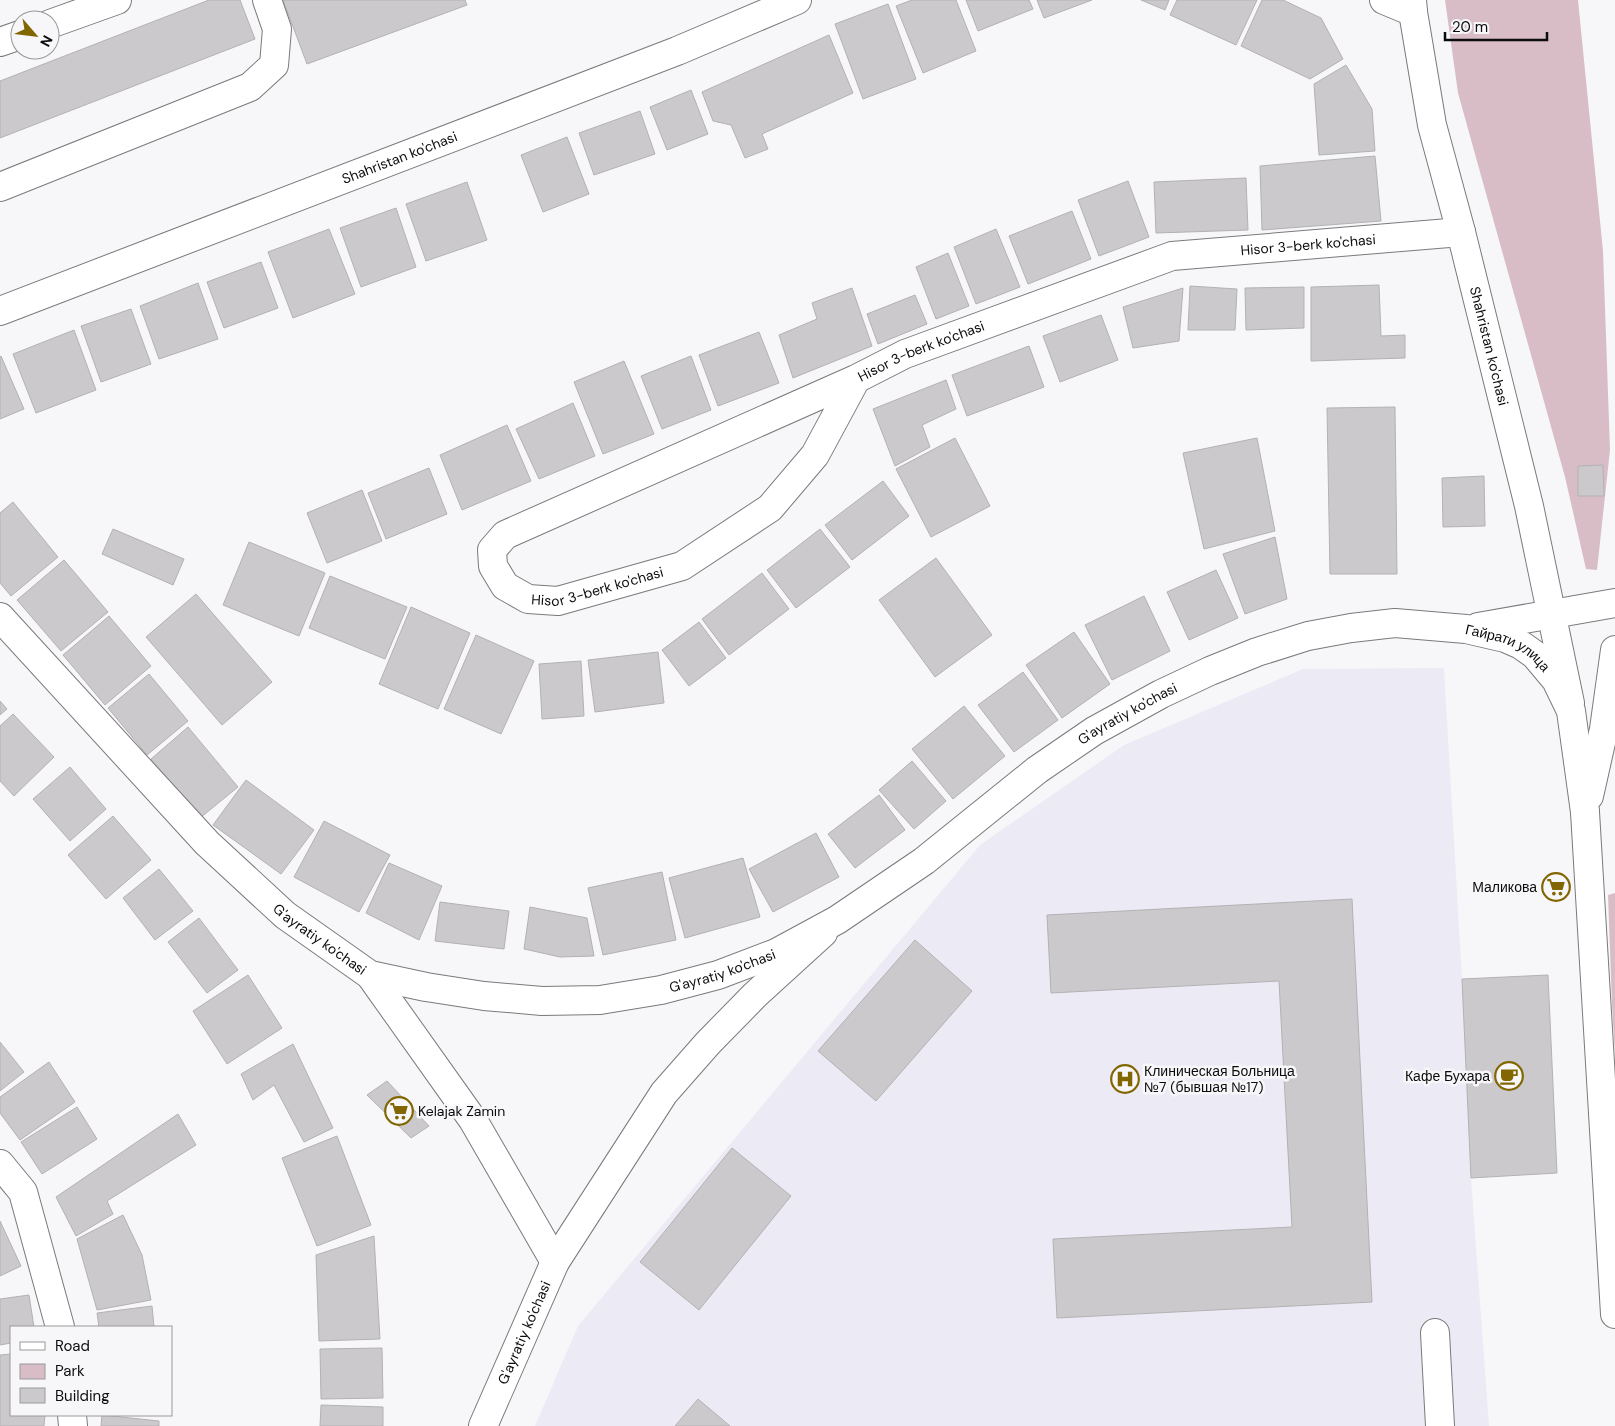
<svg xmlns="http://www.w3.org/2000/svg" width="1615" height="1426" viewBox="0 0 1615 1426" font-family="'DM Sans',sans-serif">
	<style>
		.built { fill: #eceaf5 }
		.green { fill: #d8bdc7 }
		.building { fill: #ccc9cc; stroke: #b3b1b3 }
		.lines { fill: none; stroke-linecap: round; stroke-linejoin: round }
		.minor-casing { stroke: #7a797c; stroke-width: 30 }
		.major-casing { stroke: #7a797c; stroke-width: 30 }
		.minor { stroke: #fff; stroke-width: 28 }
		.major { stroke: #fff; stroke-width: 28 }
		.labels { text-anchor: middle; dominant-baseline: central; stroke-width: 5; stroke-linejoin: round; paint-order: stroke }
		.street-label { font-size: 14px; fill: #0c0c0d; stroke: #f7f7fa }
		.poi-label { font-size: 14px; fill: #0c0c0d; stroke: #f7f7fa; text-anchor: end }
	</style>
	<rect width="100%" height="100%" fill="#f7f7fa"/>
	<path class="built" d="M1444,668L1462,979L1471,1178L1489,1426H535L578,1326L980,845L1124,745L1303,669Z"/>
	<path class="green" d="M1445,0H1578L1603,251L1610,450L1597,570L1586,569L1565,477L1458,93Z
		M1615,893V1052L1612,1005L1608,895Z"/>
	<path class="building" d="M209,0H240L255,39L0,138V81Z
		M283,0H465L467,5L307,64Z
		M912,0H956L976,51L923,73L896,6Z
		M966,0H1029L1033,9L978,31Z
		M1037,0H1092L1044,18Z
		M1141,0H1169L1165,10Z
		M1177,0H1257L1236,45L1170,15Z
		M1262,0H1283L1321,18L1343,59L1310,79L1241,46Z
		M888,4L916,79L863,99L835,24Z
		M829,35L853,93L762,134L768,149L745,158L731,125L713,121L702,92Z
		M1346,65L1372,109L1375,151L1319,155L1314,84Z
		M691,90L708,134L667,150L650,107Z
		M640,111L655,154L594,175L579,133Z
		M567,137L589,194L543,212L521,155Z
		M1375,156L1381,221L1262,230L1260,166Z
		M1246,178L1248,230L1156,233L1154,182Z
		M1128,181L1149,237L1099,256L1078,200Z
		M467,182L487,240L426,261L406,204Z
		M396,208L416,267L361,287L340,228Z
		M1072,211L1091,259L1028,284L1009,236Z
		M329,229L355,294L293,318L268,252Z
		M996,229L1020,287L976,304L954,247Z
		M948,253L969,306L936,319L916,267Z
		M261,262L278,308L224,328L207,282Z
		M198,283L218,339L159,359L140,306Z
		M1379,285L1381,336L1405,335V358L1311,361V287Z
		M1190,286L1237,289L1235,330H1188Z
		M1304,287V328L1246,330L1245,288Z
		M852,288L872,346L793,378L779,335L817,319L812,303Z
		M1183,288L1179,341L1133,348L1123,307Z
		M915,295L927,324L878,344L867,314Z
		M131,309L151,364L101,382L81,326Z
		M1101,315L1118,360L1060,382L1043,336Z
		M74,330L96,390L36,413L13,354Z
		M759,332L779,383L718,406L699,355Z
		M1029,346L1044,387L967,416L952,375Z
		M1,356L24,409L0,419V357Z
		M691,356L711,410L662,429L641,376Z
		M624,361L654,434L603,454L574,382Z
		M946,380L956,409L922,425L930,447L895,466L873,409Z
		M573,403L595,456L539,479L516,429Z
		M1395,407L1397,574H1330L1327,408Z
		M507,425L531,481L462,510L440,455Z
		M955,438L990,506L931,537L896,469Z
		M1257,438L1275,531L1204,549L1183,453Z
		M1603,465L1604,496H1578V466Z
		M429,468L447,514L386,539L368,493Z
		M1484,476L1485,526L1443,527L1442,478Z
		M883,481L909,516L852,560L825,525Z
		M362,490L382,541L327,563L307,513Z
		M13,502L58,557L11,596L0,583V513Z
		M113,529L184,559L173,585L102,554Z
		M820,529L850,567L796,608L767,570Z
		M1275,537L1287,599L1245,614L1223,554Z
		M249,542L325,573L299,636L223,605Z
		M936,558L992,635L935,677L879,600Z
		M64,560L108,612L61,651L17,600Z
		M1216,570L1238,618L1189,640L1167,592Z
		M762,573L789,609L729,655L702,619Z
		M330,576L407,607L385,659L309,628Z
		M196,594L272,682L222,725L146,637Z
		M1144,596L1170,651L1112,680L1085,625Z
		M411,607L470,633L438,709L379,684Z
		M109,616L151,666L105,705L63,655Z
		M699,622L726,658L689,686L662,650Z
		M1074,632L1110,684L1062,718L1026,665Z
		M476,635L534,661L501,734L444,709Z
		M658,652L664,703L595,712L588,660Z
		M581,661L584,716L542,719L539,664Z
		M1023,672L1058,720L1014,752L978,705Z
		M149,674L188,721L147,755L108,708Z
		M0,701L7,709L0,715Z
		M964,706L1005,756L953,799L912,749Z
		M13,714L54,757L14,796L0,781V726Z
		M188,727L238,787L200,818L151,759Z
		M912,761L946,801L914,829L879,790Z
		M70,767L106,809L70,841L33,799Z
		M246,780L314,830L281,874L213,825Z
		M879,795L905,830L855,868L828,834Z
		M113,816L151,860L106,899L68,855Z
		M324,821L390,855L359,912L294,877Z
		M816,833L839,877L773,912L749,869Z
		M743,858L760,917L685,938L669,878Z
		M389,863L442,886L419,940L366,913Z
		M159,869L193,911L155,940L123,898Z
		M662,872L676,940L603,955L588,888Z
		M1352,899L1372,1302L1057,1318L1053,1239L1292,1227L1279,981L1051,993L1047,915Z
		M440,902L509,911L504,949L435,941Z
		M530,907L587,918L594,956L560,957L524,949Z
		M199,918L238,970L207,993L168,942Z
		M915,940L972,991L876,1101L818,1051Z
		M248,975L282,1028L227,1064L193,1011Z
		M1548,975L1557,1173L1471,1178L1462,979Z
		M0,1042L24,1072L0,1091Z
		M293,1044L333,1128L304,1142L274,1085L253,1100L241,1074Z
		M49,1062L75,1102L20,1140L0,1113V1097Z
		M387,1081L429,1126L411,1138L367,1095Z
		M77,1107L97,1139L42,1174L21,1142Z
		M178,1114L196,1145L107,1201L113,1214L76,1236L56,1197Z
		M337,1136L371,1225L317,1246L282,1158Z
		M732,1148L791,1196L699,1310L640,1262Z
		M123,1215L142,1255L151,1300L97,1310L77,1239Z
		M0,1221L21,1266L0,1276Z
		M374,1236L380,1339L319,1341L316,1255Z
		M29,1295L34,1327H11V1343L0,1345V1299Z
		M152,1306L154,1327H99L97,1313Z
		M382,1348L383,1398L321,1399L320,1349Z
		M11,1354V1415H45L44,1426H0V1355Z
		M698,1399L730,1426H675Z
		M321,1405L383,1407V1426H320Z
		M102,1415L159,1421V1426H101Z"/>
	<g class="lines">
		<defs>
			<g id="minor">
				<path d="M1384,0L1413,12"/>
				<path id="s1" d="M1412,0L1413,12L1432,125L1461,232L1529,506L1570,703"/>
				<path d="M50,24L117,0"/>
				<path d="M0,42L20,35"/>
				<path d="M0,187L250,87L274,65L277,29L267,0"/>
				<path id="s2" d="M0,311L677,51L797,0"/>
				<path id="s3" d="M856,379L505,535L492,550L493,566L505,586L528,599L558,601L682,566L770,508L815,455L856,379L905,354L1172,256L1461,232"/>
				<path d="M1585,812L1615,1314"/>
				<path d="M370,975L473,1120L555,1262"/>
				<path d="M0,1164L23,1192L60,1327"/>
				<path d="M1435,1333L1440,1426"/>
				<path d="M72,1415L73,1426"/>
				<path id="s4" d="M483,1426L555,1262L664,1093L708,1043L755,995L823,933"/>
			</g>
			<g id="major">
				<path id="s5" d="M0,617L207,843L285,915L370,975L426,987L484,996L542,1001L600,1000L661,990L718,975L776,953L837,920L924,861L1037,770L1094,731L1161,694L1210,671L1257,652L1308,636L1351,628L1395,623L1466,629L1505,638L1521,645L1535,655L1556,680L1571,711L1585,812"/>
				<path d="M1478,627L1615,603"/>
				<path d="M1589,796L1604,729L1615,650"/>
			</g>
		</defs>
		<use href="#minor" class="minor-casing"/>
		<use href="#major" class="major-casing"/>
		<use href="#minor" class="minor"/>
		<use href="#major" class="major"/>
	</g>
	<defs>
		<symbol id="supermarket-ring" viewBox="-11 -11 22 22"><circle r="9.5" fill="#f7f7fa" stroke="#826600" stroke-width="1.5"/><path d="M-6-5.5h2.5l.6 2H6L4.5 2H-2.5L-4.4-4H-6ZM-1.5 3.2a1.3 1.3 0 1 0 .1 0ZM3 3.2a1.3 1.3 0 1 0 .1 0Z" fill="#826600"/></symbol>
		<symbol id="cafe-ring" viewBox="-11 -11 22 22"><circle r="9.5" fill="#f7f7fa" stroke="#826600" stroke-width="1.5"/><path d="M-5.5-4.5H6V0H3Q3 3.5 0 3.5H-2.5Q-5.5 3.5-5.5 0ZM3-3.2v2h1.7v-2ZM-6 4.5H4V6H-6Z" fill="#826600"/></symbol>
		<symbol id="hospital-ring" viewBox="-11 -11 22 22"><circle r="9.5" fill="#f7f7fa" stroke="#826600" stroke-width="1.5"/><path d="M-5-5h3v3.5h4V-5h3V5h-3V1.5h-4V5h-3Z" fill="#826600"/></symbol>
	</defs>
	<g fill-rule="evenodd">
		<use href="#supermarket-ring" x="1540" y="871" width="32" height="32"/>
		<use href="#cafe-ring" x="1493" y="1060" width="32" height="32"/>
		<use href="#hospital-ring" x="1109" y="1063" width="32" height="32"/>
		<use href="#supermarket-ring" x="383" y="1095" width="32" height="32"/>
	</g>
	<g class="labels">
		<g class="street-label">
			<text stroke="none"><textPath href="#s2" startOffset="428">Shahristan ko'chasi</textPath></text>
			<text stroke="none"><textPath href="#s3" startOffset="1366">Hisor 3-berk ko'chasi</textPath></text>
			<text stroke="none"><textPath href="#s1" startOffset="355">Shahristan ko'chasi</textPath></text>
			<text stroke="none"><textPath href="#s3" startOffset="961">Hisor 3-berk ko'chasi</textPath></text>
			<text stroke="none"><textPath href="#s3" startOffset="541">Hisor 3-berk ko'chasi</textPath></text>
			<text stroke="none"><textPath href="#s5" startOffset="1761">Гайрати улица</textPath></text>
			<text stroke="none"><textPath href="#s5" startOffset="1358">G'ayratiy ko'chasi</textPath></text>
			<text stroke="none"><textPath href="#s5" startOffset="455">G'ayratiy ko'chasi</textPath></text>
			<text stroke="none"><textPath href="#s5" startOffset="875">G'ayratiy ko'chasi</textPath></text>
			<text stroke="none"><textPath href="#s4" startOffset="102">G'ayratiy ko'chasi</textPath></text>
		</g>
		<g class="poi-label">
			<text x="1537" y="887">Маликова</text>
			<text x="1144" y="1071" text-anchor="start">Клиническая Больница<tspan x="1144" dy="16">№7 (бывшая №17)</tspan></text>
			<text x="1490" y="1076">Кафе Бухара</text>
			<text x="418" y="1111" text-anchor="start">Kelajak Zamin</text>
		</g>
	</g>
	<rect x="10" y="1326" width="162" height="90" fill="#f7f7fa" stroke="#99999b"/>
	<rect x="20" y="1342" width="25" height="8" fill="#ffffff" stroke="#99999b"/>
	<text x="55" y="1351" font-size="15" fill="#0c0c0d">Road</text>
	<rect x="20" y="1364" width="25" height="15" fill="#d8bdc7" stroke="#99999b"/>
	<text x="55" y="1376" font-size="15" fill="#0c0c0d">Park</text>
	<rect x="20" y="1388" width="25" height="15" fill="#ccc9cc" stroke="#99999b"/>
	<text x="55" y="1401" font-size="15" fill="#0c0c0d">Building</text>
	<g transform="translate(35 35) rotate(118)"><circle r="24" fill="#f7f7fa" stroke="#99999b"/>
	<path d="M0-4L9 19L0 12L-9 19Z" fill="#826600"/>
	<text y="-8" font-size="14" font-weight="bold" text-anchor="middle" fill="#0c0c0d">N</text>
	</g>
	<path d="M1445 32v8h102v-8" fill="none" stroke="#0c0c0d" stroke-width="2.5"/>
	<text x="1452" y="32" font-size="15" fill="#0c0c0d" stroke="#f7f7fa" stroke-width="4" paint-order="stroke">20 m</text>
</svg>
